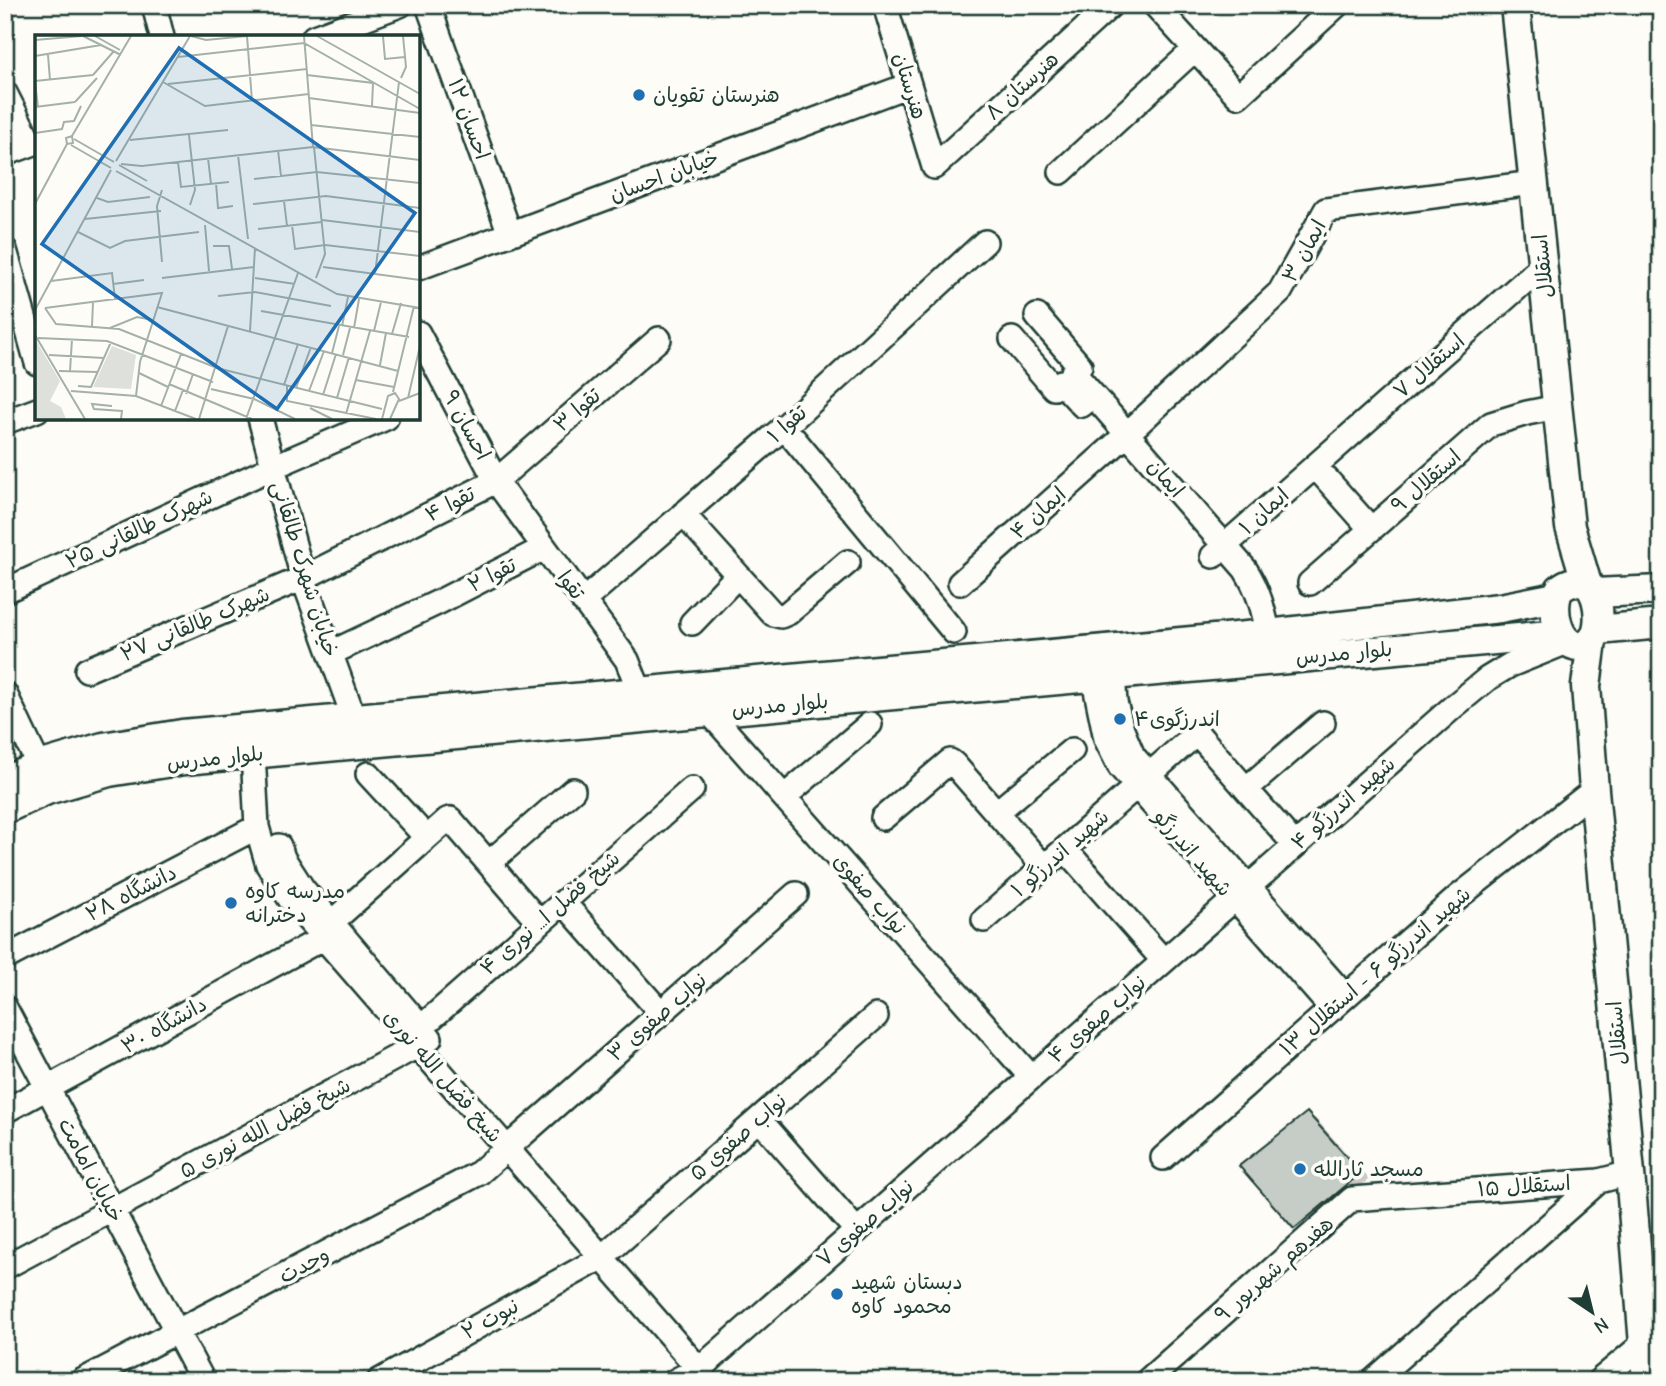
<svg xmlns="http://www.w3.org/2000/svg" width="1666" height="1386" viewBox="0 0 1666 1386" font-family="'Comic Neue','Playpen Sans Arabic',sans-serif">
	<style>
		.shadow { fill: #0003 }
		.building { fill: #c6cdc7; stroke: #1f3d34; stroke-width: 2 }
		.lines { fill: none; stroke-linecap: round; stroke-linejoin: round }
		.minor-casing { stroke: #1f3d34; stroke-width: 28 }
		.major-casing { stroke: #1f3d34; stroke-width: 33 }
		.minor { stroke: #fdfcf7; stroke-width: 23 }
		.major { stroke: #fdfcf7; stroke-width: 28 }
		.poi-dot { fill: #1f6fb2; stroke: #fdfcf7; stroke-width: 2.5 }
		.labels { text-anchor: middle; dominant-baseline: central; stroke-width: 7; stroke-linejoin: round; paint-order: stroke }
		.street-label { font-size: 21px; fill: #1f3d34; stroke: #fdfcf7 }
		.poi-label { font-size: 21px; fill: #1f3d34; stroke: #fdfcf7; text-anchor: start }
		.inset-road { fill: none; stroke: #a4b0a9; stroke-width: 2 }
		.view { fill: #1f6fb2; fill-opacity: 0.15; stroke: #1f6fb2; stroke-width: 3.5 }
		.inset-edge { fill: none; stroke: #1f3d34; stroke-width: 3.5 }
	</style>
	<rect width="100%" height="100%" fill="#fdfcf7"/>
	<filter id="ink" filterUnits="userSpaceOnUse"><feTurbulence type="fractalNoise" baseFrequency=".0143" numOctaves="2"/><feDisplacementMap in="SourceGraphic" scale="14" xChannelSelector="R" yChannelSelector="G"/><feConvolveMatrix kernelMatrix="1 2 1 2 8 2 1 2 1" color-interpolation-filters="sRGB"/></filter>
	<g filter="url(#ink)">
		<path class="shadow" d="M1307,1114L1316,1119L1369,1179L1305,1233L1295,1227Z"/>
		<path class="building" d="M1307,1112L1361,1173L1294,1229L1239,1166Z"/>
		<g class="lines">
			<defs>
				<path id="minor" d="M154,5L162,37
					M428,5L510,234
					M885,5L934,167L1111,5
					M1155,5L1238,96L1337,5
					M314,37L400,5
					M5,93L31,144
					M5,154L37,142
					M1061,172L1195,49
					M5,250L37,363
					M418,268L909,85
					M1037,316L1080,366L1073,372L1245,569C1262,595 1265,620 1272,649
					M418,333L496,481L627,660L640,692
					M1012,339L1054,388L1061,382L1082,405
					M260,418L303,578L354,718
					M5,422L37,410
					M784,427L954,632
					M1315,466L1371,529
					M683,514L773,614L781,616L788,613L848,562
					M1213,556L1542,266
					M960,583L1127,434L1280,292L1326,210L1534,183
					M1310,583L1491,424L1527,413L1557,407
					M5,591L273,467L386,418
					M583,601L784,427L985,242
					M692,623L738,575
					M331,653L441,601L544,548
					M87,670L303,578L496,481L659,339
					M1113,674L1115,702L1122,730L1133,756L1345,996
					M1093,676L1106,739L1120,767L1332,1009
					M5,694L39,766
					M709,712L1031,1077
					M253,753L257,827L268,865L290,899L698,1368
					M368,774L426,837
					M1246,789L1323,723
					M784,797L870,724
					M997,812L1072,750
					M883,818L950,761L954,764L1044,867
					M279,846L283,858L303,889L430,1038
					M1065,849L1163,960
					M489,863L573,790
					M563,902L661,1013
					M984,920L1197,733L1295,845
					M5,958L257,827
					M5,1008L203,1381
					M410,1037L692,789
					M5,1111L323,938L332,922L447,820L450,819L452,821L540,923
					M759,1119L857,1231
					M1163,1158L1458,897L1594,790
					M5,1267L417,1046
					M82,1381L479,1173L796,894
					M379,1381L601,1258L876,1016
					M675,1381L705,1365L711,1359L1453,707L1487,679L1510,665L1567,642
					M1147,1381L1352,1199L1599,1181L1630,1173
					M1373,1381L1599,1181
					M1599,1381L1643,1344"/>
				<path id="major" d="M1515,5L1570,527L1587,584
					M1574,582C1580,582 1585,582 1589,586C1602,599 1604,644 1581,646C1557,648 1549,604 1560,589C1564,585 1569,583 1574,582Z
					M1594,593L1661,590
					M1598,630L1661,624
					M1592,641L1586,686L1594,790L1630,1173L1647,1381
					M5,781L39,766L103,747L182,734L1268,634L1500,608L1556,597
					M5,809L47,790L109,772L185,760L1561,634"/>
			</defs>
			<use href="#minor" class="minor-casing"/>
			<use href="#major" class="major-casing"/>
			<use href="#minor" class="minor"/>
			<use href="#major" class="major"/>
		</g>
	</g>
	<g class="poi-dot">
		<circle cx="639" cy="95" r="7"/>
		<circle cx="1120" cy="719" r="7"/>
		<circle cx="231" cy="903" r="7"/>
		<circle cx="1300" cy="1169" r="7"/>
		<circle cx="837" cy="1294" r="7"/>
	</g>
	<g class="labels">
		<g class="street-label">
			<text transform="translate(910 86) rotate(73)">هنرستان</text>
			<text transform="translate(1022 86) rotate(-42)">هنرستان ۸</text>
			<text transform="translate(469 119) rotate(70)">احسان ۱۲</text>
			<text transform="translate(664 176) rotate(-20)">خیابان احسان</text>
			<text transform="translate(1304 251) rotate(-61)">ایمان ۳</text>
			<text transform="translate(1543 266) rotate(-96)">استقلال</text>
			<text transform="translate(1429 366) rotate(-41)">استقلال ۷</text>
			<text transform="translate(577 410) rotate(-41)">تقوا ۳</text>
			<text transform="translate(787 424) rotate(-42)">تقوا ۱</text>
			<text transform="translate(467 425) rotate(62)">احسان ۹</text>
			<text transform="translate(1166 478) rotate(49)">ایمان</text>
			<text transform="translate(1426 481) rotate(-41)">استقلال ۹</text>
			<text transform="translate(450 504) rotate(-27)">تقوا ۴</text>
			<text transform="translate(1264 511) rotate(-42)">ایمان ۱</text>
			<text transform="translate(1038 513) rotate(-42)">ایمان ۴</text>
			<text transform="translate(139 529) rotate(-25)">شهرک طالقانی ۲۵</text>
			<text transform="translate(305 569) rotate(73)">خیابان شهرک طالقانی</text>
			<text transform="translate(492 575) rotate(-27)">تقوا ۲</text>
			<text transform="translate(571 585) rotate(53)">تقوا</text>
			<text transform="translate(195 624) rotate(-23)">شهرک طالقانی ۲۷</text>
			<text transform="translate(1344 653) rotate(-5)">بلوار مدرس</text>
			<text transform="translate(780 705) rotate(-5)">بلوار مدرس</text>
			<text transform="translate(215 758) rotate(-6)">بلوار مدرس</text>
			<text transform="translate(1343 803) rotate(-41)">شهید اندرزگو ۴</text>
			<text transform="translate(1060 853) rotate(-41)">شهید اندرزگو ۱</text>
			<text transform="translate(1193 853) rotate(49)">شهید اندرزگو</text>
			<text transform="translate(131 893) rotate(-27)">دانشگاه ۲۸</text>
			<text transform="translate(870 894) rotate(49)">نواب صفوی</text>
			<text transform="translate(550 913) rotate(-41)">شیخ فضل ا... نوری ۴</text>
			<text transform="translate(1375 971) rotate(-41)">شهید اندرزگو ۶ - استقلال ۱۳</text>
			<text transform="translate(657 1017) rotate(-41)">نواب صفوی ۳</text>
			<text transform="translate(1097 1019) rotate(-41)">نواب صفوی ۴</text>
			<text transform="translate(164 1025) rotate(-29)">دانشگاه ۳۰</text>
			<text transform="translate(1617 1033) rotate(-95)">استقلال</text>
			<text transform="translate(443 1076) rotate(49)">شیخ فضل الله نوری</text>
			<text transform="translate(265 1128) rotate(-28)">شیخ فضل‌ الله نوری ۵</text>
			<text transform="translate(738 1137) rotate(-41)">نواب صفوی ۵</text>
			<text transform="translate(91 1170) rotate(62)">خیابان امامت</text>
			<text transform="translate(1524 1186) rotate(-4)">استقلال ۱۵</text>
			<text transform="translate(865 1223) rotate(-41)">نواب صفوی ۷</text>
			<text transform="translate(304 1265) rotate(-28)">وحدت</text>
			<text transform="translate(1274 1269) rotate(-41)">هفدهم شهریور ۹</text>
			<text transform="translate(490 1319) rotate(-29)">نبوت ۲</text>
		</g>
		<g class="poi-label">
			<text x="653" y="95">هنرستان تقویان</text>
			<text x="1134" y="719">اندرزگوی۴</text>
			<text x="245" y="891">مدرسه کاوه<tspan x="245" dy="24">دخترانه</tspan></text>
			<text x="1314" y="1169">مسجد ثارالله</text>
			<text x="851" y="1282">دبستان شهید<tspan x="851" dy="24">محمود کاوه</tspan></text>
		</g>
	</g>
	<g transform="translate(35 35)">
		<rect width="385" height="385" fill="#fdfcf7"/>
		<path d="M0,304L25,346L15,366L26,372L31,384H0ZM77,311L101,320L96,354L58,352Z" fill="#dde0db"/>
		<path class="inset-road" d="M48,1L86,20M60,1L85,15M156,1L171,5L212,1M212,1L217,66M269,1L278,112M282,1L385,59M348,1L350,24L370,22M0,5L47,1M13,20L15,45M0,21L66,10M143,22L269,8L385,74M58,40L79,16M272,40L338,48L337,71M366,43L371,32L368,1M0,46L58,40M0,47L3,72M128,47L170,71L274,59M133,49L272,34M274,63L385,78M40,67L62,43M0,72L40,67M276,90L385,102M0,98L27,94L29,87L39,86L46,71M154,100L160,155L155,170M37,101L96,1M39,104L79,127M95,105L193,95M36,110L76,133M279,112L290,219L281,243M243,115L246,141M203,120L213,204M173,123L176,149M81,126L155,1M143,127L146,152L194,147M86,129L107,131L278,112L385,125M84,130L112,146M81,136L302,259L385,273M219,144L282,137L385,148M181,148L183,173L198,171M62,163L73,167L115,162M249,166L252,191M0,169L32,109L31,103L37,101L38,108L32,109M218,169L291,161L385,173M50,184L126,176M287,185L385,197M170,190L174,236M257,190L260,214L290,210L385,221M223,194L287,187M43,197L75,213L90,206L164,197M178,211H194L197,234M127,227L122,171L127,155M288,232L385,245M340,239L364,47M127,243L219,232M220,243L260,249M16,246L77,238L80,264M78,249L109,245M183,261L220,257L296,271M122,272L363,336M10,273L21,289L84,294L182,333L347,374M10,273L127,258L105,327L101,361M0,275L76,135M226,276L374,302M57,291L58,267M307,291L313,262M75,293L102,282L118,285M319,293L324,264M215,296L220,213M339,296L346,267M357,299L366,268M0,300L50,384M3,303L72,306L178,347M297,318L304,291M14,320L69,323M308,320L315,293M345,330L351,298M24,336L63,337M35,336L37,304M104,338L133,352M321,345L359,352M134,349L217,384M249,350L263,309M43,351L56,352L76,307M252,351V366L341,384M261,353L276,312M176,354L219,364L260,384M36,356L101,361L161,384M274,356L289,316M358,357L379,271M151,359L158,339M288,360L301,319M302,363L314,322M373,363L385,311M364,366L385,358M77,371L57,369L59,374L87,376L86,384M126,371L146,319M275,373L297,384M140,376L148,355M311,379L335,296M164,384L193,291M211,384L263,238M347,384L353,361L360,358L364,364L355,384"/>
		<path class="view" d="M144,13L380,178L242,374L7,209Z"/>
		<rect width="385" height="385" class="inset-edge"/>
	</g>
	<rect width="1666" height="1386" fill="none" stroke="#fdfcf7" stroke-width="28"/>
	<rect x="14" y="14" width="1638" height="1358" fill="none" stroke="#1f3d34" stroke-width="2.5" filter="url(#ink)"/>
	<g transform="translate(1592 1312) rotate(145)" stroke="#fdfcf7" stroke-width="5" paint-order="stroke">
	<path d="M0-5L12 26L0 18L-12 26Z" fill="#1f3d34"/>
	<text y="-10" font-size="19" font-weight="bold" text-anchor="middle" fill="#1f3d34">N</text>
	</g>
</svg>
